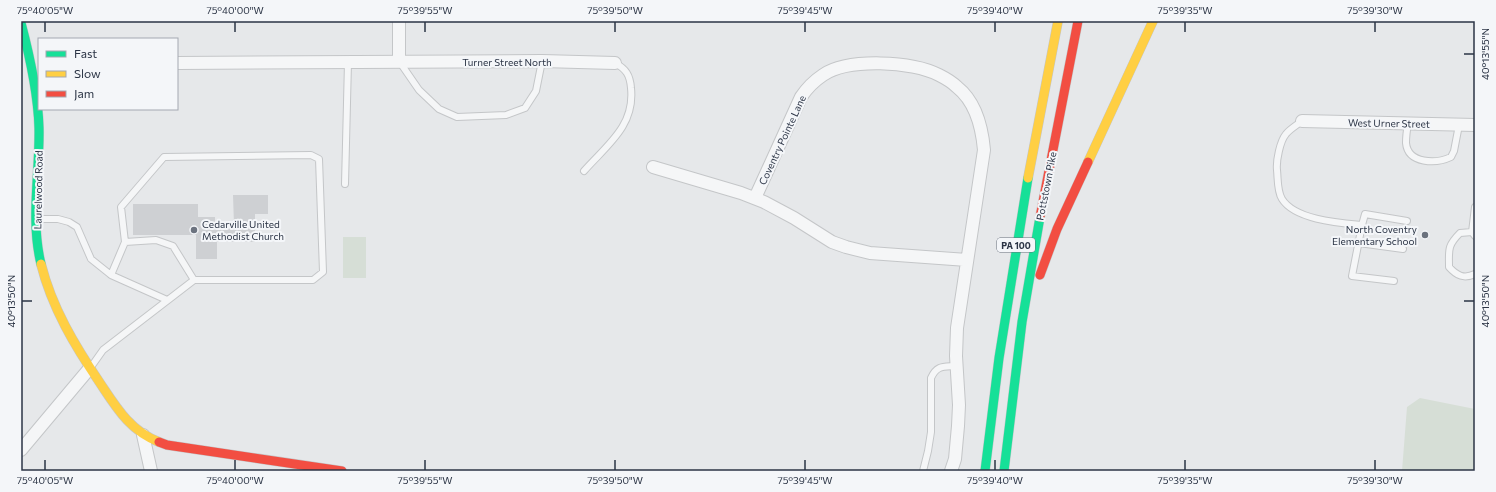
<svg xmlns="http://www.w3.org/2000/svg" width="1496" height="492" viewBox="0 0 1496 492" font-family="Commissioner,sans-serif">
	<style>
		.green { fill: #d6ded6 }
		.building { fill: #ced0d3 }
		.lines { fill: none; stroke-linecap: round; stroke-linejoin: round }
		.lane-casing { stroke: #c4c6c8; stroke-width: 8 }
		.street-casing { stroke: #c4c6c8; stroke-width: 14 }
		.fast-casing { stroke: #c4c6c8; stroke-width: 10 }
		.slow-casing { stroke: #c4c6c8; stroke-width: 10 }
		.jam-casing { stroke: #c4c6c8; stroke-width: 10 }
		.lane { stroke: #f5f6f7; stroke-width: 6 }
		.street { stroke: #f5f6f7; stroke-width: 12 }
		.fast { stroke: #16e098; stroke-width: 9 }
		.slow { stroke: #ffcf43; stroke-width: 9 }
		.jam { stroke: #f24e42; stroke-width: 9 }
		.ticks { fill: none; stroke: #2b3445; stroke-width: 1.5 }
		.poi-dot { fill: #6c737f; stroke: #f4f6f9; stroke-width: 1.5 }
		.labels { text-anchor: middle; dominant-baseline: central; stroke-width: 4; stroke-linejoin: round; paint-order: stroke }
		.shield { fill: #f4f6f9; stroke: #676e7b; stroke-width: 1 }
		.shield-label { font-size: 9px; font-weight: bold; fill: #2b3445 }
		.street-label { font-size: 10px; fill: #2b3445; stroke: #f4f6f9 }
		.poi-label { font-size: 10px; fill: #2b3445; stroke: #f4f6f9; text-anchor: start }
		.neatline { fill: none; stroke: #2b3445; stroke-width: 1.5 }
		.ticks-label { font-size: 10px; text-anchor: middle; fill: #2b3445 }
	</style>
	<rect width="100%" height="100%" fill="#e6e8ea"/>
	<path class="green" d="M343,237H366V278H343Z
		M1420,398L1475,409V471H1402L1407,407Z"/>
	<path class="building" d="M233,195H268V214H255V242H217V259H196V235H133V204H198V217H215V225H234Z"/>
	<g class="lines">
		<defs>
			<path id="lane" d="M399,61L419,90L439,109L457,117L506,115L525,108L536,91L542,61
				M1302,121C1297,125 1290,129 1286,134C1280,141 1276,161 1277,170C1278,179 1277,191 1282,199C1295,220 1340,223 1362,225L1352,276L1394,281
				M1408,123C1407,129 1406,136 1406,143C1408,164 1436,164 1451,157L1454,151L1459,125
				M584,171C607,145 635,126 631,88C630,75 626,69 615,63
				M345,184L348,62
				M37,219H58L69,222L77,227L91,259L111,275L167,300
				M1362,225L1365,214L1407,221
				M1472,232L1475,207
				M1475,236L1472,232L1460,233C1447,246 1449,250 1449,267C1457,276 1464,279 1475,274
				M125,242L156,240L173,246L194,280
				M1359,243L1403,249
				M91,367L103,350L194,280H313L323,272L319,159L311,155L164,157L121,207L125,242L111,275
				M923,471L928,451L931,432V378C937,365 943,367 956,366"/>
			<path id="street" d="M399,61V21
				M177,63L542,61L615,63
				M1302,121L1475,125
				M653,167L741,193L764,202L794,218L832,242L846,247L870,253L967,260
				M755,198L801,97C807,88 814,81 823,75C848,58 912,61 939,75C945,78 952,82 957,87C976,102 982,127 984,150L957,328L956,356L959,405L958,426L955,459L951,471
				M143,435L151,471
				M21,450L89,369"/>
			<path id="fast" d="M21,23C30,57 38,92 39,128C40,173 30,219 41,264
				M985,471L999,358L1028,178
				M1004,471L1022,322L1040,217"/>
			<path id="slow" d="M1088,162L1153,21
				M1028,178L1058,21
				M41,264C52,308 75,346 100,383C116,407 130,431 159,442"/>
			<path id="jam" d="M1040,217L1078,21
				M1040,275L1057,229L1088,162
				M159,442L167,445L342,471"/>
		</defs>
		<use href="#lane" class="lane-casing"/>
		<use href="#street" class="street-casing"/>
		<use href="#fast" class="fast-casing"/>
		<use href="#slow" class="slow-casing"/>
		<use href="#jam" class="jam-casing"/>
		<use href="#lane" class="lane"/>
		<use href="#street" class="street"/>
		<use href="#fast" class="fast"/>
		<use href="#slow" class="slow"/>
		<use href="#jam" class="jam"/>
	</g>
	<path class="ticks" d="M45,22V32M235,22V32M425,22V32M615,22V32M805,22V32M995,22V32M1185,22V32M1375,22V32M1464,54H1474M22,301H32M1464,301H1474M45,460V470M235,460V470M425,460V470M615,460V470M805,460V470M995,460V470M1185,460V470M1375,460V470"/>
	<g class="poi-dot">
		<circle cx="194" cy="230" r="4"/>
		<circle cx="1425" cy="235" r="4"/>
	</g>
	<g class="labels">
		<rect class="shield" x="997" y="238" width="38" height="14" rx="3"/>
		<g class="shield-label">
			<text x="1016" y="245">PA 100</text>
		</g>
		<g class="street-label">
			<text x="507" y="62">Turner Street North</text>
			<text transform="translate(1389 123) rotate(1)">West Urner Street</text>
			<text transform="translate(782 140) rotate(-65)">Coventry Pointe Lane</text>
			<text transform="translate(1046 186) rotate(-79)">Pottstown Pike</text>
			<text transform="translate(38 190) rotate(-89)">Laurelwood Road</text>
		</g>
		<g class="poi-label">
			<text x="202" y="224">Cedarville United<tspan x="202" dy="12">Methodist Church</tspan></text>
			<text x="1417" y="229" text-anchor="end">North Coventry<tspan x="1417" dy="12">Elementary School</tspan></text>
		</g>
	</g>
	<rect width="1496" height="492" fill="none" stroke="#f4f6f9" stroke-width="44"/>
	<rect x="38" y="38" width="140" height="72" fill="#f4f6f9" stroke="#a4a8b1"/>
	<rect x="46" y="51" width="20" height="6" fill="#16e098" stroke="#a4a8b1"/>
	<text x="74" y="58" font-size="12" fill="#2b3445">Fast</text>
	<rect x="46" y="71" width="20" height="6" fill="#ffcf43" stroke="#a4a8b1"/>
	<text x="74" y="78" font-size="12" fill="#2b3445">Slow</text>
	<rect x="46" y="91" width="20" height="6" fill="#f24e42" stroke="#a4a8b1"/>
	<text x="74" y="98" font-size="12" fill="#2b3445">Jam</text>
	<rect x="22" y="22" width="1452" height="448" class="neatline"/>
	<g class="ticks-label">
		<text x="45" y="14">75°40'05"W</text>
		<text x="235" y="14">75°40'00"W</text>
		<text x="425" y="14">75°39'55"W</text>
		<text x="615" y="14">75°39'50"W</text>
		<text x="805" y="14">75°39'45"W</text>
		<text x="995" y="14">75°39'40"W</text>
		<text x="1185" y="14">75°39'35"W</text>
		<text x="1375" y="14">75°39'30"W</text>
		<text transform="translate(1485 54) rotate(-90)" y="4">40°13'55"N</text>
		<text transform="translate(11 301) rotate(-90)" y="4">40°13'50"N</text>
		<text transform="translate(1485 301) rotate(-90)" y="4">40°13'50"N</text>
		<text x="45" y="484">75°40'05"W</text>
		<text x="235" y="484">75°40'00"W</text>
		<text x="425" y="484">75°39'55"W</text>
		<text x="615" y="484">75°39'50"W</text>
		<text x="805" y="484">75°39'45"W</text>
		<text x="995" y="484">75°39'40"W</text>
		<text x="1185" y="484">75°39'35"W</text>
		<text x="1375" y="484">75°39'30"W</text>
	</g>
</svg>
